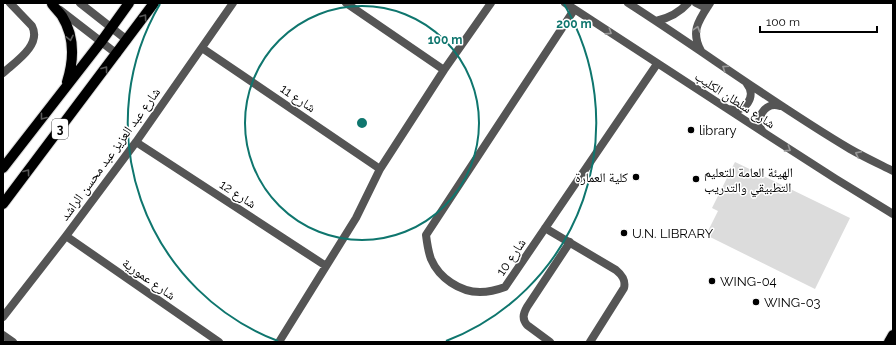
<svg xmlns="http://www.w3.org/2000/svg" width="896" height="345" viewBox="0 0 896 345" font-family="Raleway,'Noto Naskh Arabic',sans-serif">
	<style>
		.green { fill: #dcdcdc }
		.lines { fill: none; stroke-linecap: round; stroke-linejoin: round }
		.major-casing { stroke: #dbdbdb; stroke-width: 12 }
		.minor { stroke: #555; stroke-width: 8 }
		.major { stroke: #000; stroke-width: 10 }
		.oneway { stroke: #595959 }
		.oneway2 { stroke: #999 }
		.ring { fill: none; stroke: #0f766e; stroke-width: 2 }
		.poi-dot { fill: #000; stroke: #fff; stroke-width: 1.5 }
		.labels { text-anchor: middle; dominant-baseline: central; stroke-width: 3; stroke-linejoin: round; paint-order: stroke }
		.shield { fill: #fff; stroke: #4c4c4c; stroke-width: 1 }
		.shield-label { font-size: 12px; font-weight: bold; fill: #000 }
		.street-label { font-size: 13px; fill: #000; stroke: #fff }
		.poi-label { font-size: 13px; fill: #000; stroke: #fff; text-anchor: start }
		.centre { fill: #0f766e; stroke: #fff; stroke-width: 2 }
		.ring-label { font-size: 12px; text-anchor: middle; font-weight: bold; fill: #0f766e; stroke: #fff; stroke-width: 3; stroke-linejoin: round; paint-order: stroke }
	</style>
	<rect width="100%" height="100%" fill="#fff"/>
	<path class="green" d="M735,162L850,218L815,289L706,235L718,211L712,208Z"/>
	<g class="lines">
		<defs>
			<path id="major" d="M52,4C55,8 59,12 62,16C75,37 74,60 67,82
				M3,168L101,42L129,3
				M3,204L154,3
				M889,342L893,335"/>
		</defs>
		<use href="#major" class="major-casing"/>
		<path class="minor" d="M80,3L127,40
			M346,3L444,70
			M565,3L766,134L836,179L893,214
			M628,3C703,51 774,104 850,149C864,157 879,164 893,171
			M696,3L702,6H708
			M60,10L117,54
			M574,10L426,235C427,243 428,251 431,259C439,278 460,292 480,292C489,292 497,290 505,287L657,64
			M656,21C670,18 679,13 688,3
			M202,48L380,169
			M701,51C690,31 699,20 710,3
			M3,73C15,62 42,45 32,26L10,3
			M729,109C745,114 757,96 747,84
			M763,132C753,120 765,101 780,106
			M136,142L326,266
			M545,228L616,270C622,275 626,280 624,288L590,342
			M66,236L219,342
			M3,317L66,236L136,142L233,3
			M3,335L13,342
			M279,342L356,218L380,169L444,70L491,3
			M550,342L527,325C522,319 523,314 527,307L570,242"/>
		<use href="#major" class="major"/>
	</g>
	<defs><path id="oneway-chevron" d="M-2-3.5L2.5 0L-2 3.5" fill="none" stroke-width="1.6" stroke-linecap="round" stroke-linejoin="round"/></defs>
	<g class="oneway">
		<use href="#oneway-chevron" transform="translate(144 17) rotate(-54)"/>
		<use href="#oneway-chevron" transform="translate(70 38) rotate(78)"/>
		<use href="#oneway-chevron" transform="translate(105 69) rotate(-53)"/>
		<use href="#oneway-chevron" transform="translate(43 117) rotate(128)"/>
		<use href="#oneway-chevron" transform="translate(27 172) rotate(-53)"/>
	</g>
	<g class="oneway2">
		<use href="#oneway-chevron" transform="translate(697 29) rotate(-72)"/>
		<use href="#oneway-chevron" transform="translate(609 32) rotate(33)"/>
		<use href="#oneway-chevron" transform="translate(725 68) rotate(-146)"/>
		<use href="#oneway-chevron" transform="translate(788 149) rotate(33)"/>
		<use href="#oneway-chevron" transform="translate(858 154) rotate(-153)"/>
	</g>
	<g class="ring">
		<circle cx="362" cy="123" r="117"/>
		<path d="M278 341A234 234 0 0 1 160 4M564 4A234 234 0 0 1 446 341"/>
	</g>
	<g class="poi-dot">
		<circle cx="691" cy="130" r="4"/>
		<circle cx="636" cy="177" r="4"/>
		<circle cx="696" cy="179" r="4"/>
		<circle cx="624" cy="233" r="4"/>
		<circle cx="712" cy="281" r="4"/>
		<circle cx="756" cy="302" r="4"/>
	</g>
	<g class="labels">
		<rect class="shield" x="52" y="119" width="16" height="20" rx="3"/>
		<g class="shield-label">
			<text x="60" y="129">3</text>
		</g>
		<g class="street-label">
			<text transform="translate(298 98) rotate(34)">شارع 11</text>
			<text transform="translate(735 100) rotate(33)">شارع سلطان الكليب</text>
			<text transform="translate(110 154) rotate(-54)">شارع عبد العزيز عبد محسن الراشد</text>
			<text transform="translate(238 194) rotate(33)">شارع 12</text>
			<text transform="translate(511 257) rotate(-56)">شارع 10</text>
			<text transform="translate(149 279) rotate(35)">شارع عمورية</text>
		</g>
		<g class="poi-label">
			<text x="699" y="130">library</text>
			<text x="704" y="172">الهيئة العامة للتعليم<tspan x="704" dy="15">التطبيقي والتدريب</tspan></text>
			<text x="628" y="177" text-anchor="end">كلية العمارة</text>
			<text x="632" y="233">U.N. LIBRARY</text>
			<text x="720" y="281">WING-04</text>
			<text x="764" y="302">WING-03</text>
		</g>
	</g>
	<circle cx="362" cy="123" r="6" class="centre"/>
	<g class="ring-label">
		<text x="574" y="28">200 m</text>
		<text x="445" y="44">100 m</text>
	</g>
	<rect width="896" height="345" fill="none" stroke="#000000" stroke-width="8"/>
	<path d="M760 26v6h117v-6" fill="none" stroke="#000000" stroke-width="2"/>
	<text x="766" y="26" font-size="12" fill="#000000" stroke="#ffffff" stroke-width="3" paint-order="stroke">100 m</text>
</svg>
